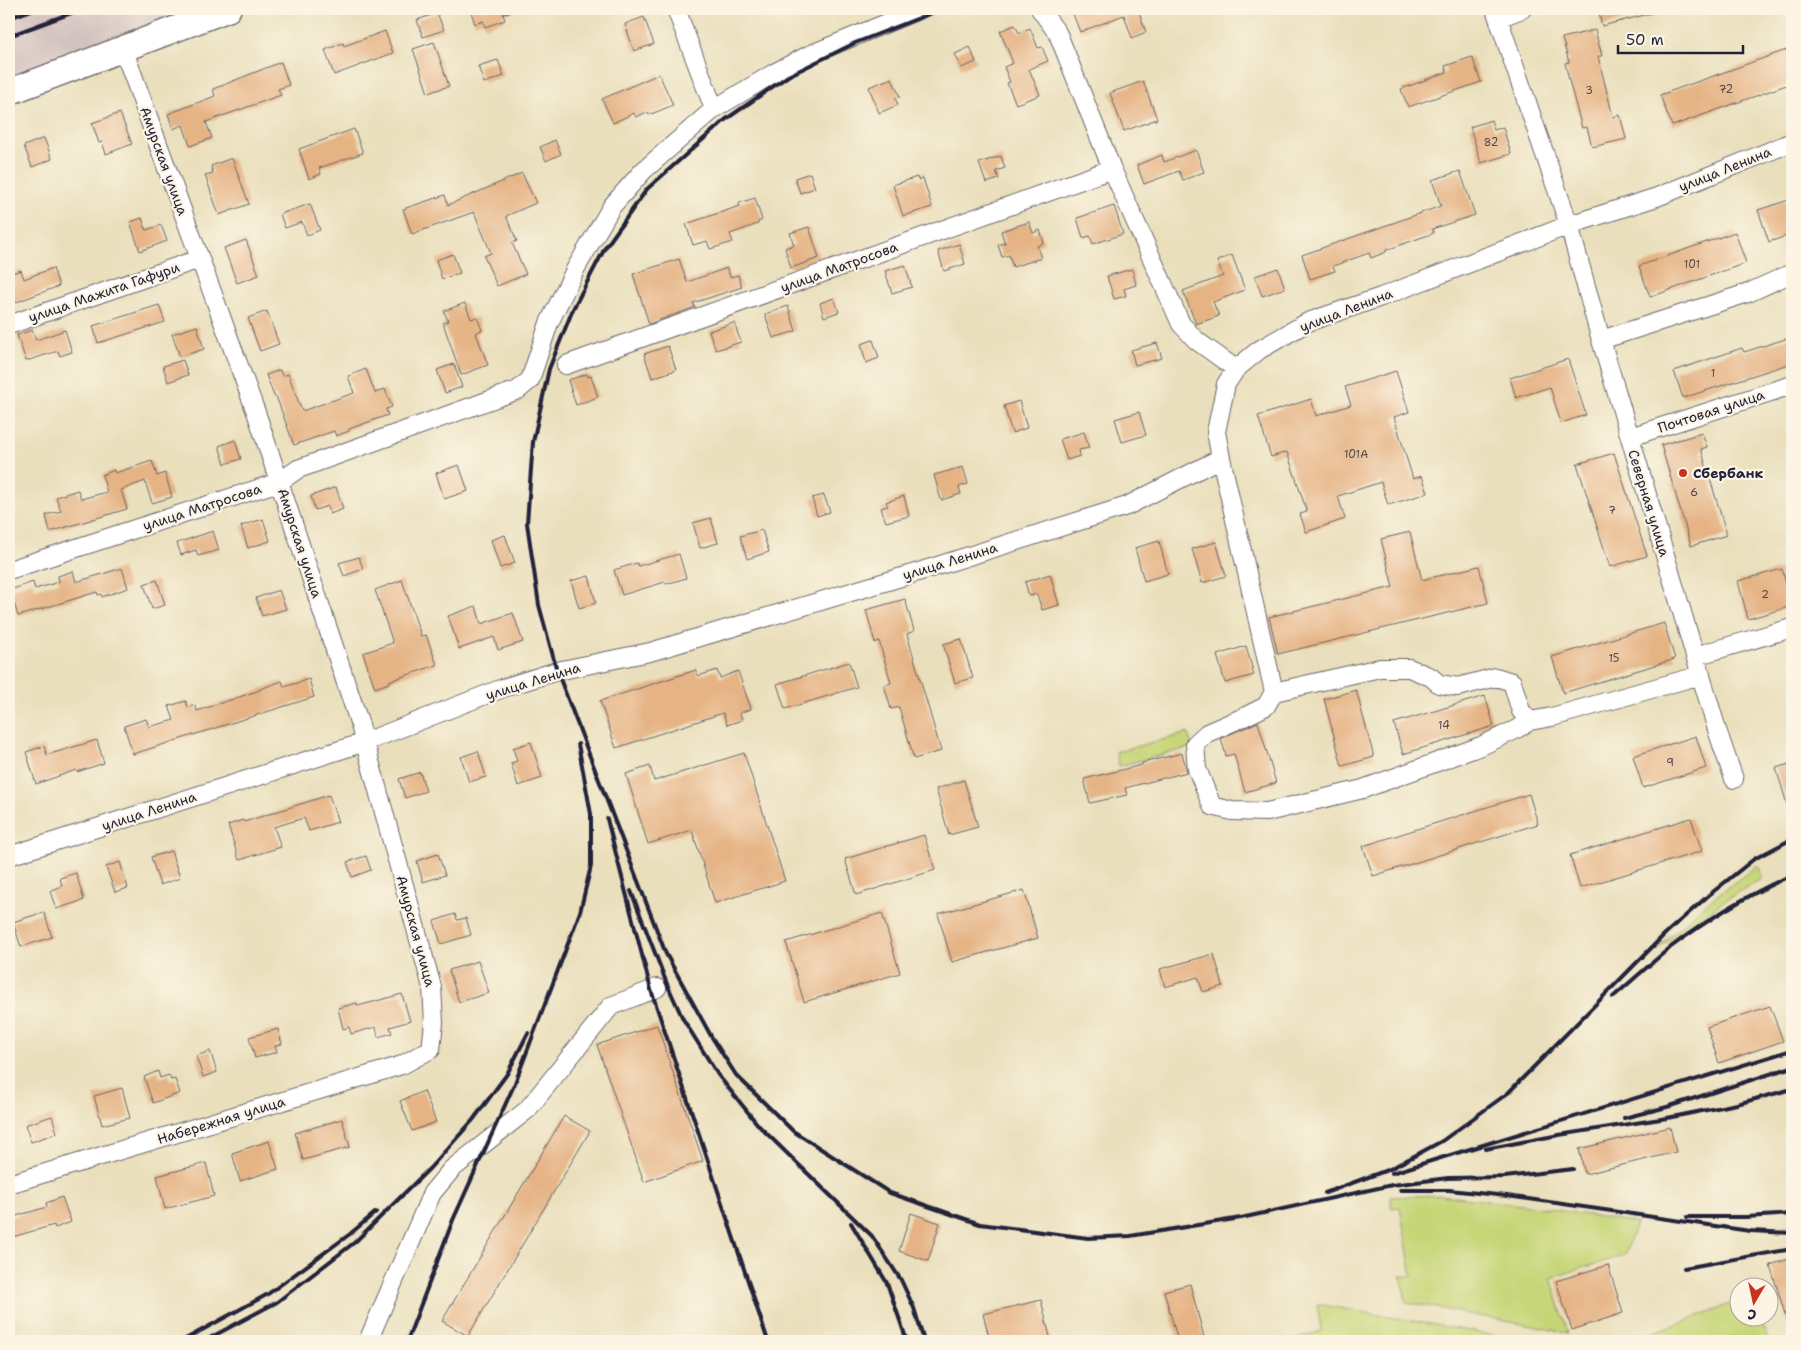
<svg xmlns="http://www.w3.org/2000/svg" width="1801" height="1350" viewBox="0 0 1801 1350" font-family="'Shantell Sans',sans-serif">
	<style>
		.industrial { fill: #d1c0bd }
		.green { fill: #c6d576; stroke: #747c58 }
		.building { fill: #e5b384 }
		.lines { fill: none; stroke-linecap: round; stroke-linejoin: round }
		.minor-casing { stroke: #686468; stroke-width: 20 }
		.secondary-casing { stroke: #686468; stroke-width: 28 }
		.minor { stroke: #fff; stroke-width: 18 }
		.secondary { stroke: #fff; stroke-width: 25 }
		.rail { stroke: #22223b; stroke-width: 4 }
		.poi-dot { fill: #c8321e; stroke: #fcf5e5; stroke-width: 2 }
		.labels { text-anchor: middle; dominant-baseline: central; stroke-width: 4.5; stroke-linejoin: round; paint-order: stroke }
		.number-label { font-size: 11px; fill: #53464d }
		.street-label { font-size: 14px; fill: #22223b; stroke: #fcf5e5 }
		.poi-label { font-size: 14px; font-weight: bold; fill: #22223b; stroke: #fcf5e5; text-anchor: start }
	</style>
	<rect width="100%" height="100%" fill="#fcf5e5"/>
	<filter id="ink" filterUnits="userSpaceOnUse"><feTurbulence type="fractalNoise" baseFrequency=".02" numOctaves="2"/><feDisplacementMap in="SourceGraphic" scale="10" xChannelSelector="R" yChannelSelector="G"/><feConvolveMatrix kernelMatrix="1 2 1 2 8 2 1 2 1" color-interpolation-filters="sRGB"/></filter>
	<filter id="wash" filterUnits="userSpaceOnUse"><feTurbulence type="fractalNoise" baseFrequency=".0096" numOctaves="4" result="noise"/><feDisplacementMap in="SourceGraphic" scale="20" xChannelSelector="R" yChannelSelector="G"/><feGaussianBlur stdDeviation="1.12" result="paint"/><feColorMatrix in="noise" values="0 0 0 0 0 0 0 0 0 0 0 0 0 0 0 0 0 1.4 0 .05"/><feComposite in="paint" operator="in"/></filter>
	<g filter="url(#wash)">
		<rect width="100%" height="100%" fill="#eadfbc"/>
		<path class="industrial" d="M9,9H202L9,80Z"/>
		<path class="green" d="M1188,733L1192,747L1119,766L1116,752Z
			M1758,865L1763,878L1724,901L1652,953L1705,904Z
			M1440,1195L1546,1208L1636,1223L1625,1255L1551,1278L1568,1333L1406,1302L1401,1276H1412L1400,1207L1392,1208L1390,1197Z
			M1738,1301V1318H1760L1768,1341H1631Z
			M1317,1304L1526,1341H1290L1321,1331Z"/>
		<g id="blocks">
			<path class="building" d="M470,9H513V11L503,14L505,20L485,27L483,21L475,24Z
				M1071,9H1138L1146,32L1132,38L1124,15L1080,32Z
				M1598,9H1651L1652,13L1602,26Z
				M437,13L444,30L423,37L417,20Z
				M644,17L654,44L634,51L625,24Z
				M1015,25L1019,33L1030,28L1038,48L1042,47L1048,61L1029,69L1040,95L1016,104L1007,83L1010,82L1004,67L1013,63L1000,31Z
				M1595,30L1602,56H1598L1613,117L1620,115L1626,139L1592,147L1587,127L1582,128L1571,88L1565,63L1569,62L1562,38Z
				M385,31L393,53L334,75L325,50L343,43L344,46Z
				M434,42L449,86L428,93L413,49Z
				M970,47L976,62L961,68L955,54Z
				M1792,48V83L1672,126L1660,95Z
				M1472,57L1481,82L1408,107L1401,89L1447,72L1445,66Z
				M498,60L504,76L484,83L478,66Z
				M281,62L289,85L278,89L281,95L206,122L212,138L190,146L183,125L173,129L168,114L215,96L213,89Z
				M659,74L673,105L649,115L647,112L636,117L634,113L613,123L602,99Z
				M892,78L900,97L895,98L898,105L879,113L869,87Z
				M1143,81L1157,119L1124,131L1110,93Z
				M120,113L132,144L106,154L102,142L99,143L92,123Z
				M1491,120L1494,130L1503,127L1511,154L1481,163L1470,127Z
				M354,129L363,153L319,168L321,174L309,179L299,149Z
				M44,138L52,159L32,167L24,146Z
				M555,140L561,154L546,161L540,147Z
				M1196,150L1204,172L1183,180L1179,171L1144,184L1137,165L1162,155L1164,162Z
				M1001,156L1005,168L996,171L999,179L986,183L979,163Z
				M232,158L249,204L219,215L205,175L213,173L211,166Z
				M1460,171L1475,215L1432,229L1434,233L1386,250V252L1371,258L1369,253L1333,266L1335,271L1310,279L1302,255L1441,206L1432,180Z
				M522,173L536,203L506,216L517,241L512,243L526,274L497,286L484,256L491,253L474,212L412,234L403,209L445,195L448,205Z
				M810,173L815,188L800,193L795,178Z
				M917,177L918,180L923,178L932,207L903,216L893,185Z
				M755,198L762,220L758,222V224L730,234L733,242L710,249L707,241L693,245L686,224L740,206L739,203Z
				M1792,199V234L1769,242L1758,210Z
				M310,204L320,230L307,235L302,222L285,228L280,214Z
				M1114,206L1123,234L1093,244L1090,236L1083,238L1077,218Z
				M142,218L146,230L161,225L167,241L140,251L130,222Z
				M1029,222L1033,233L1040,230L1044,243L1037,246L1041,258L1013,267L1009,255L1002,257L998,245L1005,243L1001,231Z
				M809,227L819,258L791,268L785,248L794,245L790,233Z
				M1735,232L1746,263L1650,297L1639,266Z
				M246,240L259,275L237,283L224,248Z
				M959,244L965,264L944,271L938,251Z
				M453,254L460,273L442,279L436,260Z
				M1232,255L1245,290L1213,302L1219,316L1196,324L1183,291L1223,276L1217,261Z
				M679,259L687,282L727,268L730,277L738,275L742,287L693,303L695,307L649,324L633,274Z
				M905,265L912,287L892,293L885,271Z
				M53,268L59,286L9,305V274L21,270L24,279Z
				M1278,268L1285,288L1262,296L1255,276Z
				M1132,269L1136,285L1124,289L1126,296L1114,299L1107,276Z
				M834,298L839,312L824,317L820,303Z
				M465,303L471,319L477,317L482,330L476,333L488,365L461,375L443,323L448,321L444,311Z
				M159,305L165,322L98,343L93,326Z
				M788,306L796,331L773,338L765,314Z
				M267,311L279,344L260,351L248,318Z
				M734,323L741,342L716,350L709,331Z
				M197,326L204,349L180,357L172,334Z
				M32,330L36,340L65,330L72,352L60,356L58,351L26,361L17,335Z
				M1792,337V363L1683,398L1674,371L1742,348L1744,352Z
				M873,340L879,358L866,363L861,344Z
				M1157,343L1162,358L1135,365L1131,350Z
				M668,346L676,370L652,378L644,354Z
				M1568,359L1586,415L1561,423L1550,387L1516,398L1510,378Z
				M183,360L188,375L168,382L163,366Z
				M454,364L462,387L445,393L437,370Z
				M366,369L375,393L385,389L392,407L386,409L388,415L349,429V431L336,436L334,431L294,445L276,396H274L266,375L280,370L282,376L288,374L302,411L354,393L348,376Z
				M1396,371L1409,412L1394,417L1413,479L1422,476L1428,493L1388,505L1381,482L1338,496L1345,519L1306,532L1300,514L1307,512L1287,452L1271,457L1258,416L1311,399L1316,416L1351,405L1345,387Z
				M587,374L588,377L591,376L598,397L576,405L568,380Z
				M1019,401L1027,428L1012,433L1004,406Z
				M1139,412L1146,435L1122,442L1115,419Z
				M1084,432L1089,448L1079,450L1080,456L1067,460L1060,439Z
				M1702,433L1707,447L1701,449L1727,535L1691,546L1661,445Z
				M235,440L241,459L225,464L219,446Z
				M1614,453L1647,556L1610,567L1577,464Z
				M152,461L157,476L165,473L172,497L152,503L145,481L121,490L127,509L50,532L46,515L61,511L56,497L78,490L81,499L107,492L102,475L114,470L115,473Z
				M459,465L468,491L444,499L436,473Z
				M963,467L968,484L959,487L961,494L941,500L934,475Z
				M336,487L343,509L330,514L328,506L315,510L311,496Z
				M824,495L830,512L817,516L812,498Z
				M904,496L909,516L886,522L881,508L888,506L886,502Z
				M711,518L718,543L700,548L693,523Z
				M263,519L270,541L248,548L241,526Z
				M762,530L769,552L747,559L740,536Z
				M213,531L219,550L198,556L196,550L181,555L177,543Z
				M1410,532L1422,580L1479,566L1488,603L1278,654L1269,617L1393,587L1381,539Z
				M505,535L515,563L500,568L491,540Z
				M1159,541L1168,574L1144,581L1135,548Z
				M1216,542L1226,576L1202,583L1192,549Z
				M679,554L686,578L666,584L665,582L622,595L614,570L637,563L638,566Z
				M359,557L363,569L344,576L339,563Z
				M122,568L128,588L102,597L101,594L98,595L97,592L18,616L10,590L33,582L35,589L59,582L58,576L73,571L76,582Z
				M1782,569L1792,606L1748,619L1738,581Z
				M1050,574L1059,605L1042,610L1037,594L1029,596L1025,582Z
				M589,576L596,603L579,608L571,581Z
				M157,580L165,605L152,609L144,584Z
				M402,580L421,636L426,635L437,665L389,681V683L375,688L363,653L393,643L375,590Z
				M279,590L286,609L262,616L256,598Z
				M905,599L914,631L907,634L941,751L914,759L899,707L891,709L884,685L891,683L879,641L875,643L866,610Z
				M476,606L481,624L513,613L523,642L498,650L494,637L459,649L448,616Z
				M1664,623L1675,659L1563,693L1552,657Z
				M961,639L973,678L955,683L943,644Z
				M1246,646L1254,675L1225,683L1217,655Z
				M849,662L857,687L785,709L777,684Z
				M696,670L698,676L717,670L720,678L738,671L751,709L740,713L742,720L727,725L723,713L616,748L600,701Z
				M309,679L314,697L133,754L124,726L146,719L149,727L174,720L169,706L186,701L188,708L195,705L197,711L260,690V689L282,681L284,687Z
				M1356,690L1374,757L1342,766L1324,699Z
				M1485,696L1494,726L1403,754L1394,723Z
				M1258,722L1276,783L1245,792L1234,754L1226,756L1221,738Z
				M1696,736L1706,768L1643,788L1633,756Z
				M97,740L104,763L77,772L76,770L36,784L26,752L44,746L47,755Z
				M531,742L542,778L518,786L511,763L517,761L513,748Z
				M478,751L486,777L469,782L461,757Z
				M744,753L785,881L715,903L692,830L648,844L626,774L650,766L654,781Z
				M1182,753L1187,772L1125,788L1127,795L1090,803L1084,779L1142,765V763Z
				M1792,763V810L1789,811L1776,768Z
				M420,772L426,791L405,798L399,779Z
				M964,780L978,827L949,835L936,789Z
				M1529,794L1538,824L1373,876L1363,846Z
				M329,795L338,822L309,831L304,818L274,827L281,847L239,860L228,825L243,820L244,822Z
				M1691,818L1702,851L1580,888L1570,855Z
				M924,835L935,870L856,895L845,859Z
				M171,851L180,878L160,885L151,857Z
				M438,854L445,875L423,882L417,861Z
				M366,856L371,870L352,877L347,862Z
				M120,862L128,888L115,892L106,867Z
				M76,873L84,900L56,909L50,891L62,886L60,878Z
				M1024,890L1038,938L952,962L938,914Z
				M44,912L52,937L21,947L13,922Z
				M882,913L900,973L804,1002L786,942Z
				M455,914L457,920L466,918L471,935L441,944L434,921Z
				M1214,954L1223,986L1203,992L1198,977L1165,987L1160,969Z
				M478,961L489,993L459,1002L449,970Z
				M402,994L410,1021L390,1027L392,1033L378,1037L376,1027L351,1034L349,1027L343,1029L338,1008L357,1003L358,1006Z
				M1770,1006L1783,1041L1719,1063L1707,1027Z
				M657,1025L703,1161L644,1182L597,1045Z
				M278,1029L282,1044L275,1046L277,1052L255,1058L249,1037Z
				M210,1051L217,1072L203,1077L196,1056Z
				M158,1071L160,1078L169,1075L171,1080L175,1079L180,1093L153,1103L144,1077Z
				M122,1088L130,1118L102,1125L94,1096Z
				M424,1091L436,1122L412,1131L400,1101Z
				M52,1116L57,1133L31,1142L25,1125Z
				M564,1116L590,1131L468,1336L442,1321Z
				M342,1119L350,1147L303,1160L295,1133Z
				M1670,1127L1676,1152L1585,1174L1579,1149Z
				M269,1141L278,1169L240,1181L232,1153Z
				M206,1163L214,1196L165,1209L157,1176Z
				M62,1197L71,1222L55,1228L54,1225L9,1238V1218L47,1207L46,1203Z
				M911,1213L940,1223L928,1261L899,1251Z
				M1792,1258V1326L1789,1327L1770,1265Z
				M1608,1265L1623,1313L1572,1330L1556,1281Z
				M1190,1284L1205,1341H1178L1164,1291Z
				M1041,1300L1051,1341H990L983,1314Z"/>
		</g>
	</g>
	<g filter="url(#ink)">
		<use href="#blocks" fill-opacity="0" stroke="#686468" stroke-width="1"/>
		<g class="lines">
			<defs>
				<path id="minor" d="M676,9L714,109
					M1040,9L1058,34L1112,169L1181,324L1197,341L1236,369
					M1495,9L1569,225L1601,340L1718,733L1734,779
					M1498,18L1522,9
					M9,325L199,259
					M1601,340L1748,293L1792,273
					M566,365L1112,169
					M1630,437L1792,385
					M1221,458L1274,692L1380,668H1409L1431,677L1439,684L1458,687L1496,677L1512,682L1521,711L1530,721L1552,717L1701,675
					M9,570L279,482L298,469L518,390L530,380L549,323L576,268L612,206L643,171L714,109L774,73L809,55L921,9
					M1695,656L1792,628
					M1274,692L1266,706L1244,717L1207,733L1195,744L1197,769L1212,806L1232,811L1267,812L1363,789L1481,746L1515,730L1530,721
					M9,856L365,742L503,688L557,671L650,652L915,573L1127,506L1221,458L1216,432L1226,384L1236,369L1259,350L1308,322L1381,297L1569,225L1657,197L1792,142
					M9,1184L402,1065L431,1049L434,1023L432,987L360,725L257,415L127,59L121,48
					M368,1341L432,1193L452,1169L527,1110L611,1006L657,988"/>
				<path id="secondary" d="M9,92L228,9"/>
			</defs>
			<use href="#minor" class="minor-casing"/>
			<use href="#secondary" class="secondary-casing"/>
			<use href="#minor" class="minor"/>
			<use href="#secondary" class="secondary"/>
			<path class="rail" d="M942,9L855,43L788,76L725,120L647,189L605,248L573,309L549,369L533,442L527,523L539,605L557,671L666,954L711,1036L736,1075L793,1131L890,1193L980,1224L1088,1238L1130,1236L1241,1218L1392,1185L1448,1178L1505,1177L1573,1169
				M9,18L34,9
				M9,36L82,9
				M607,819L651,990L768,1341
				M631,891L667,984L683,1019L718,1075L759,1126L872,1236L901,1280L914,1308L924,1341
				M1613,997C1632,981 1651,963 1671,947C1708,919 1749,894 1792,875
				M1624,1118L1667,1107L1792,1067
				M1485,1149L1559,1135L1667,1118L1737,1104L1792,1089
				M1392,1173L1792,1050
				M1400,1190H1449L1507,1196L1750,1231L1792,1233
				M1325,1193L1390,1169L1442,1141L1508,1093L1666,933L1709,895L1754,859L1792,839
				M1687,1217H1746L1792,1214
				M851,1223L887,1283L907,1341
				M1684,1268L1792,1249
				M182,1341L268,1294L350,1234L376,1212
				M204,1341L277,1302L355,1242L430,1168L473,1120L507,1074L528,1033
				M407,1341L453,1220L515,1083L580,912L591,866V814L578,744"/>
		</g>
	</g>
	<circle class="poi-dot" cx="1683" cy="473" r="5"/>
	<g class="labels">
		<g class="number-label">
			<text x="1726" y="89">72</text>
			<text x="1589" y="90">3</text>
			<text x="1491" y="142">82</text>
			<text x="1692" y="264">101</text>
			<text x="1713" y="373">1</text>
			<text x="1356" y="454">101А</text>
			<text x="1694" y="492">6</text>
			<text x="1612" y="510">7</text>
			<text x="1765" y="594">2</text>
			<text x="1614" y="658">15</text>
			<text x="1444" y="725">14</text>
			<text x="1670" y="762">9</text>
		</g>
		<g class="street-label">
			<text transform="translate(164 161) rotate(70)">Амурская улица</text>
			<text transform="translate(1725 169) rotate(-22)">улица Ленина</text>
			<text transform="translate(839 267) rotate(-20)">улица Матросова</text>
			<text transform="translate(104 292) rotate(-19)">улица Мажита Гафури</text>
			<text transform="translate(1346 310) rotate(-21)">улица Ленина</text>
			<text transform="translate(1711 411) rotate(-18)">Почтовая улица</text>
			<text transform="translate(1649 503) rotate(73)">Северная улица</text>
			<text transform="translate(202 507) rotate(-18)">улица Матросова</text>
			<text transform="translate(300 543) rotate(72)">Амурская улица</text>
			<text transform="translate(950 561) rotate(-17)">улица Ленина</text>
			<text transform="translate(533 681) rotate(-17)">улица Ленина</text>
			<text transform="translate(149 811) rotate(-18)">улица Ленина</text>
			<text transform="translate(416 931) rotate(75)">Амурская улица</text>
			<text transform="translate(221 1120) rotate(-17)">Набережная улица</text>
		</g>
		<g class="poi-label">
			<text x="1693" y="473">Сбербанк</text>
		</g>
	</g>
	<rect width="1801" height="1350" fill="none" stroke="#fcf5e5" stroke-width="30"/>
	<g transform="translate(1754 1302) rotate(189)"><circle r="24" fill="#fcf5e5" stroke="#a5a1a1"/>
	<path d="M0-4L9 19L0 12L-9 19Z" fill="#c8321e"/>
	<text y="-8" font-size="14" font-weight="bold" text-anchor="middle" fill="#22223b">С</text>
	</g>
	<path d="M1618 45v8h125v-8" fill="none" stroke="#22223b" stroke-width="2.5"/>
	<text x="1626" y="45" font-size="15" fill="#22223b" stroke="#fcf5e5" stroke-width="4" paint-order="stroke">50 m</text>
</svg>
